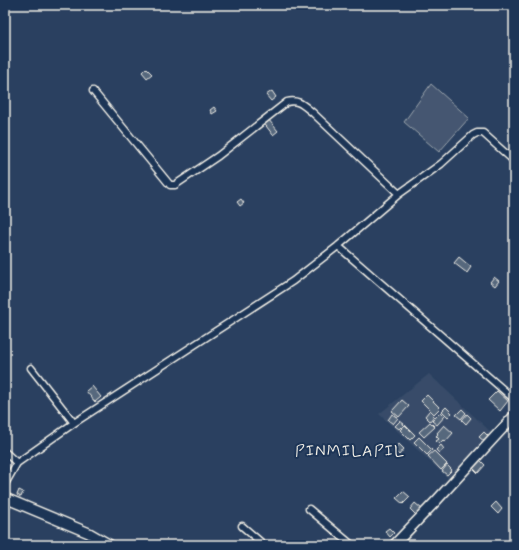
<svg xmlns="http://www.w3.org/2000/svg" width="519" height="550" viewBox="0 0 519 550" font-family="Mynerve,sans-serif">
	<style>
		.built { fill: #374c69 }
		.green { fill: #445771; stroke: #9ca4ac }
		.building { fill: #56677d; stroke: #f4f1e8 }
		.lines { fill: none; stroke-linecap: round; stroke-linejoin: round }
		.street-casing { stroke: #f4f1e8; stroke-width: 9 }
		.secondary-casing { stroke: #f4f1e8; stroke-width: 12 }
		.street { stroke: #1d3557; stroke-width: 6 }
		.secondary { stroke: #1d3557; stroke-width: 9 }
		.labels { text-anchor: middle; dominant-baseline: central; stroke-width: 4; stroke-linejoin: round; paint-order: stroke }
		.quarter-label { font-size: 16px; letter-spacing: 1px; fill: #f4f1e8; stroke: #1d3557 }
	</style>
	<rect width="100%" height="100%" fill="#2a4060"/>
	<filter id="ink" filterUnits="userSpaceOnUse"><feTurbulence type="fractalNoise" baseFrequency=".025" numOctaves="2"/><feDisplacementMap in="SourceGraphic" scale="8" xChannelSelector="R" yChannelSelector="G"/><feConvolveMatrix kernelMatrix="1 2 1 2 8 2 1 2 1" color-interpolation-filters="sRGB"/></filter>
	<g filter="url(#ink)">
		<path class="built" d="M429,374L493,434L450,480L379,414Z"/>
		<path class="green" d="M431,84L469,118L439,152L404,122Z"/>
		<path class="building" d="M146,68L152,74L147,78L142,72Z
			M272,91L276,97L271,101L266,95Z
			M214,107L217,111L212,114L210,110Z
			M268,119L278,131L273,135L263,122Z
			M241,199L244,203L240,206L237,202Z
			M459,257L471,267L467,273L454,263Z
			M494,277L499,281L495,286L490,282Z
			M92,386L101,397L95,402L86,391Z
			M497,391L508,401L500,411L488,400Z
			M427,395L440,408L434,414L421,401Z
			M402,400L409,406L399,417L392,411Z
			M446,407L452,413L448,417L442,411Z
			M462,409L466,413L461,419L456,415Z
			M429,411L434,416L430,421L425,416Z
			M441,412L445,416L437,425L432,421Z
			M392,414L398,418L393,424L388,420Z
			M467,414L471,418L466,424L462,420Z
			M400,421L404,424L399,429L395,426Z
			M430,422L435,427L424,437L419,432Z
			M405,425L415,435L410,440L400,430Z
			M444,425L453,433L445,442L443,440L439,444L436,441L439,439L436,436L438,434L437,433Z
			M484,432L489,437L485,442L479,437Z
			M419,437L432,450L427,455L414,442Z
			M399,444L404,449L399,455L394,450Z
			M441,445L444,449L439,453L436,450Z
			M434,451L447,464L441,470L428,456Z
			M480,460L485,465L478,473L473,468Z
			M447,465L452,470L447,475L442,471Z
			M19,490L23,492L21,497L17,495Z
			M403,491L410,497L403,504L396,498Z
			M496,502L502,509L498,514L491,507Z
			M415,503L422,509L416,515L410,509Z
			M389,528L394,533L390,537L385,531Z"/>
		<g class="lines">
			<defs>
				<path id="street" d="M93,91L170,185H175L218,156L287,102C298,99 303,105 312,112L399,194
					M338,246L514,399
					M31,368L74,423
					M5,452L17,463
					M5,484L17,463L74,423L293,281L338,246L399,194L441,164L473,135L477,133H483L514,161
					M309,509L352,545
					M242,526L264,545"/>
				<path id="secondary" d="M5,498L89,533L110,545
					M394,545L436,501L514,416"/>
			</defs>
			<use href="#street" class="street-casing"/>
			<use href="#secondary" class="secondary-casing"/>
			<use href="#street" class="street"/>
			<use href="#secondary" class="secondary"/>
		</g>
	</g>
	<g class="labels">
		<g class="quarter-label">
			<text x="350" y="451">PINMILAPIL</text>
		</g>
	</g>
	<rect width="519" height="550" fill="none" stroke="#1d3557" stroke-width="20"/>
	<rect x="10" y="10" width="499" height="530" fill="none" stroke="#f4f1e8" stroke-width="1.5" filter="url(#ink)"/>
</svg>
